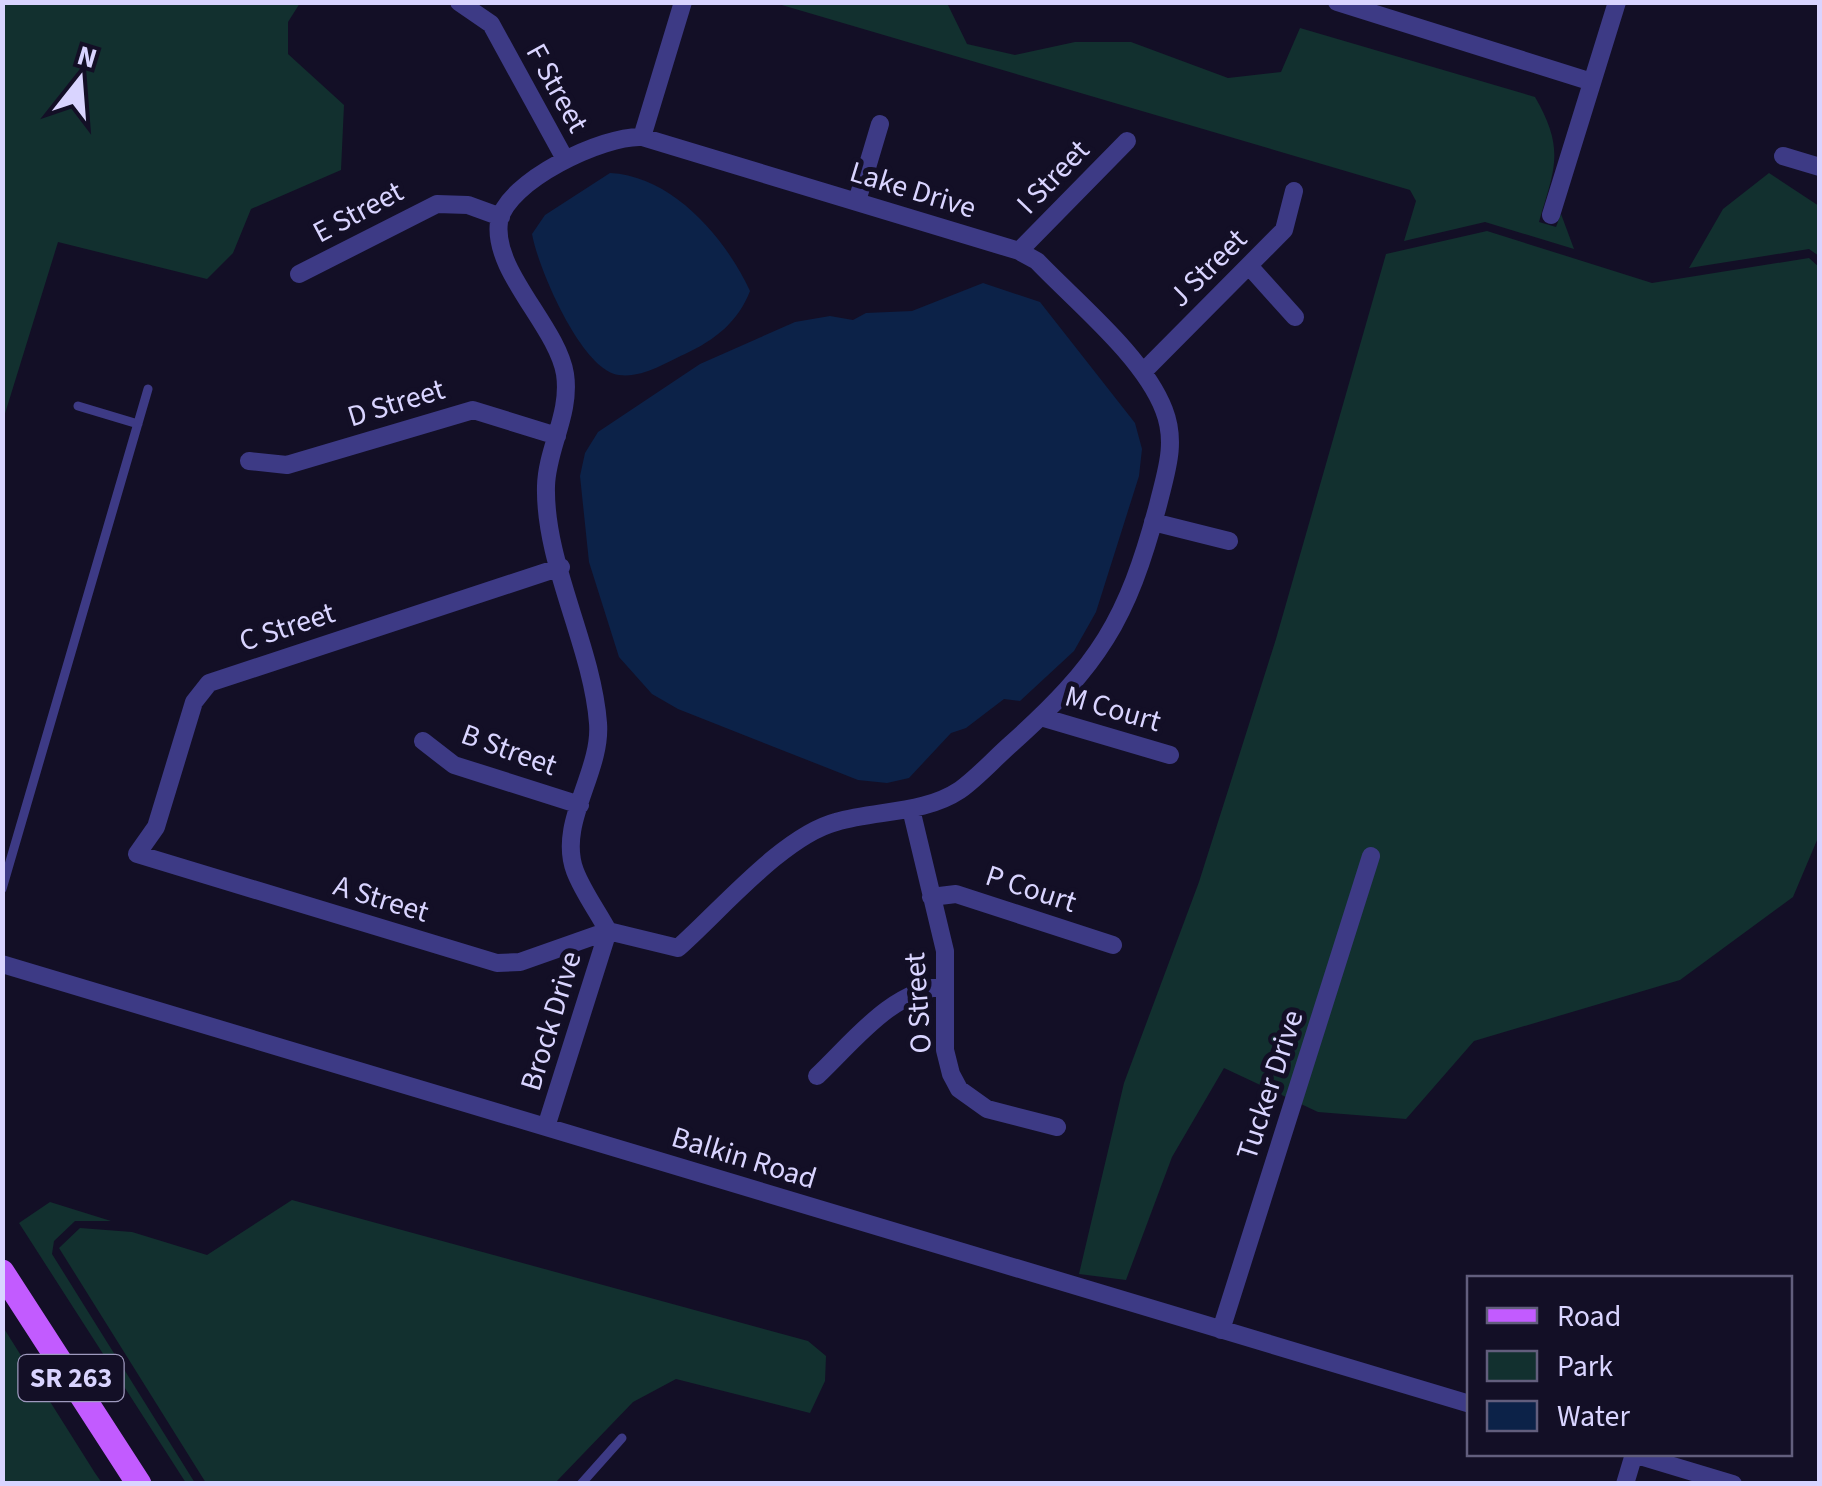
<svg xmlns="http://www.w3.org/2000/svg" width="1822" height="1486" viewBox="0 0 1822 1486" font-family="'Source Sans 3',sans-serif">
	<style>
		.green { fill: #12302f }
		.water { fill: #0c2248 }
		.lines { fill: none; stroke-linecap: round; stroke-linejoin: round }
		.lane { stroke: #3d3a85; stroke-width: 9 }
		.street { stroke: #3d3a85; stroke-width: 18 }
		.primary { stroke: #c25bff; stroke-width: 25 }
		.labels { text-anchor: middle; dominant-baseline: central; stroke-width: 10; stroke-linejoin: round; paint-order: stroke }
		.shield { fill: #130f26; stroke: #9e99be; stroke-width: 2.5 }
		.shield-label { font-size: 28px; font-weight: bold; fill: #d9d4ff }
		.street-label { font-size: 30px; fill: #d9d4ff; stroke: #130f26 }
	</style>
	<rect width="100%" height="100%" fill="#130f26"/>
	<path class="green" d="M3,2L300,3L288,22V54L344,105L341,170L251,209L233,253L207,279L58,242L3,420Z
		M775,3H947L967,44L1015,55L1075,42H1131L1228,78L1281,72L1300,28L1535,97C1565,149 1555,168 1539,222L1556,227L1561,214L1574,249L1485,222L1404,241L1416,201L1410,190Z
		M1769,173L1819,206V256L1809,249L1689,268L1723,209Z
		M1487,231L1652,283L1809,258L1820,268V833L1793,897L1680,980L1474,1041L1406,1119L1318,1112L1224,1068L1172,1157L1126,1280L1079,1274L1124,1083L1199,882L1276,639L1386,254Z
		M292,1200L808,1341L826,1356L825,1381L810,1413L676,1379L633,1402L555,1483H206L59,1248L80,1228L132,1232L207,1255Z
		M50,1202L111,1221H75L54,1241L52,1254L195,1483H186L19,1223Z
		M3,1327L95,1473L102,1483H3Z"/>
	<path class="water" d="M610,173C672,176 725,237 750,291C738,322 715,340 685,354C665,363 643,378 619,375C582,371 538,268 532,234L545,215Z
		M983,283L1040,302L1135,423L1142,449L1139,476L1096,612L1074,651L1020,701L1004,699L966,728L951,733L909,778L887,783L858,780L678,709L652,694L619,657L589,562L580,476L585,453L598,432L700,364L795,322L830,316L853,320L866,313L912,311Z"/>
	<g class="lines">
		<path class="lane" d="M78,406L138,424
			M2,889L148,389
			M581,1484L622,1438"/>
		<path class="street" d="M459,2L491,24L565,159
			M1337,2L1592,82
			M642,137L1019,251L1037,261C1076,302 1144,357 1164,410C1177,443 1166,472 1158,505C1127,621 1099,665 1011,744C994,759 978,777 960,790C924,814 877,810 836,822C783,836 720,911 678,948L608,931C598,912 583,892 575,871C557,823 602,772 598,723C592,645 544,563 546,486C547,448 571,414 565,374C557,326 492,271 499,222C506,181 604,135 642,137Z
			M642,137L683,2
			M1783,156L1820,167
			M857,201L880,124
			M1551,215L1617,2
			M1019,251L1127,141
			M1250,267L1295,317
			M299,274L437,204L468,205L501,217
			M1143,372L1284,230L1294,191
			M249,461L287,465L473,410L557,436
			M1153,522L1229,541
			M561,567L209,683L194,702L156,827L137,854L497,963L520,962L608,931
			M1041,717L1170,755
			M423,741L454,765L580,805
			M911,809L945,951V1050L951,1074L959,1089L987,1109L1057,1127
			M931,897L956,894L1113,945
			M2,964L1470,1404
			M817,1076C855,1040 891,991 945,986
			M546,1127L608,931
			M1221,1330L1371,856
			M1633,1454L1733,1484
			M1625,1484L1634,1454"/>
		<path class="primary" d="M2,1272L139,1484"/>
	</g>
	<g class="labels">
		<rect class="shield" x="18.5" y="1355" width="105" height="46" rx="8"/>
		<g class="shield-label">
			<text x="71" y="1378">SR 263</text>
		</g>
		<g class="street-label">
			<text transform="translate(557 88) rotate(61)">F Street</text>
			<text transform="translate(1053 177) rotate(-46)">I Street</text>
			<text transform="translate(913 190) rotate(17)">Lake Drive</text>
			<text transform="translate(358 212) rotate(-28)">E Street</text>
			<text transform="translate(1208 268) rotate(-45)">J Street</text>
			<text transform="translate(396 403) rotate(-17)">D Street</text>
			<text transform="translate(287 627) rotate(-18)">C Street</text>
			<text transform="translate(1113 709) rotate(16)">M Court</text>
			<text transform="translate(509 750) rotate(20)">B Street</text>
			<text transform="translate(1031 889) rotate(18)">P Court</text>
			<text transform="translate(381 899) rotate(17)">A Street</text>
			<text transform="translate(918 1003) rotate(-94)">O Street</text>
			<text transform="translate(551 1021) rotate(-73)">Brock Drive</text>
			<text transform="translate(1270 1085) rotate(-72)">Tucker Drive</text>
			<text transform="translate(744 1158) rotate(17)">Balkin Road</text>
		</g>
	</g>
	<rect width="1822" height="1486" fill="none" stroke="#d9d4ff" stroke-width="10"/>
	<rect x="1467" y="1276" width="325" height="180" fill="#130f26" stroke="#625e7d" stroke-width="2.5"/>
	<rect x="1487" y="1308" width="50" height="15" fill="#c25bff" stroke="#625e7d" stroke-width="2.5"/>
	<text x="1557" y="1326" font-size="30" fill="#d9d4ff">Road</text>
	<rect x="1487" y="1351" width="50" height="30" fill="#12302f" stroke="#625e7d" stroke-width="2.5"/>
	<text x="1557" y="1376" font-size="30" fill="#d9d4ff">Park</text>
	<rect x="1487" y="1401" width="50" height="30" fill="#0c2248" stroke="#625e7d" stroke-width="2.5"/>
	<text x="1557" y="1426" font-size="30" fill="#d9d4ff">Water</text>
	<g transform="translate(80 80) rotate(17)" stroke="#130f26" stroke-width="8" paint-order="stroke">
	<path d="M0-8L18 38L0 25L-18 38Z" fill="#d9d4ff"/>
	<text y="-15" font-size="28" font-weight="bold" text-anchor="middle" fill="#d9d4ff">N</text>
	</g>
</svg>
